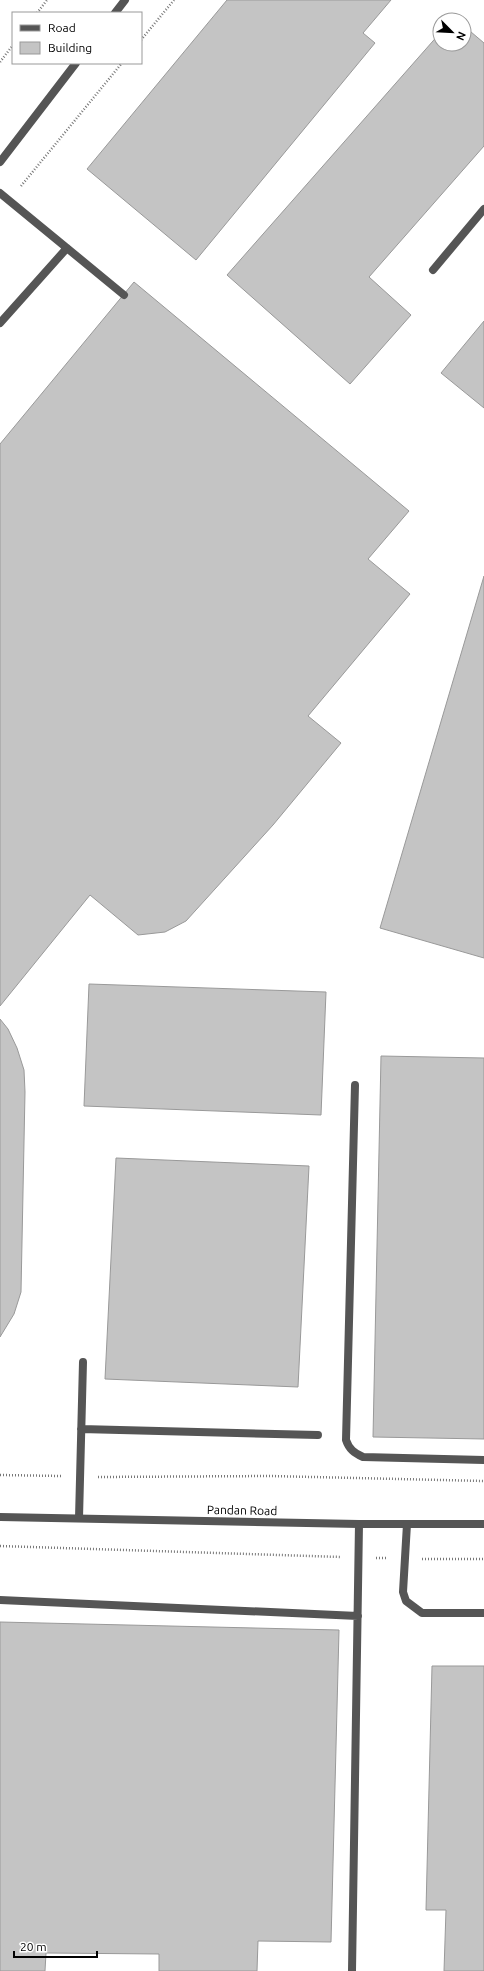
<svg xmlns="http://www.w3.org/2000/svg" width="484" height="1971" viewBox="0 0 484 1971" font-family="Ubuntu,sans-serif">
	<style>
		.building { fill: #c4c4c4; stroke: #999 }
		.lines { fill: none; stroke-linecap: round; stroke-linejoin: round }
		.path { stroke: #777; stroke-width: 2.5; stroke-dasharray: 1 2; stroke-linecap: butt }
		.service { stroke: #555; stroke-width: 8 }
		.minor { stroke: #555; stroke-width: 8 }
		.tertiary { stroke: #555; stroke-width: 8 }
		.labels { text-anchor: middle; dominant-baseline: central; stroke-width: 3; stroke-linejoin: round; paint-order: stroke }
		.street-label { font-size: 12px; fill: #000; stroke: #fff }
	</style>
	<rect width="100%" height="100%" fill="#fff"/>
	<path class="building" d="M227,0H391L363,33L375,43L196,260L87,169Z
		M464,26L484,43V146L369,277L411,315L350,384L227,275L440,33V44H464Z
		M134,282L409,511L368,559L410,594L308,716L341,743L273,825L186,921L165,932L138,935L90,895L0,1006V444Z
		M484,321V408L441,373Z
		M484,576V958L380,928Z
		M89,984L326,992L321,1115L84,1106Z
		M0,1019L8,1029L17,1048L24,1070L25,1092L21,1292L14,1314L0,1337Z
		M381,1056L484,1058V1439L373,1437Z
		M116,1158L309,1166L298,1387L105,1379Z
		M0,1622L339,1630L331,1942L258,1941L257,1971H159V1954L46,1953L45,1971H0Z
		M432,1666H484V1971H444L446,1910H426Z"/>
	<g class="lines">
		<path class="path" d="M37,13L47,0
			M141,40L174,0
			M0,62L13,45
			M21,186L122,63
			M0,1475L61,1476
			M98,1477L270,1476L484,1481
			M0,1546L341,1557
			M376,1558H387
			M422,1559H484"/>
		<path class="service" d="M0,193L124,295
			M433,270L484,209
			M0,323L67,248
			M355,1085L346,1440C349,1449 354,1453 363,1457L484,1460
			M81,1429L318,1435
			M79,1518L83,1362
			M407,1524L403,1592L406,1601L422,1613H484
			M0,1600L358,1616
			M352,1971L359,1524"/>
		<path class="minor" d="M0,1517L359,1524H484"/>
		<path class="tertiary" d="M115,13L125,0
			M0,162L76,63"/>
	</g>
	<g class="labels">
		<g class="street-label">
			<text transform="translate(242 1510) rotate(1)">Pandan Road</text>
		</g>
	</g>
	<rect x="12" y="12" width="130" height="52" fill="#ffffff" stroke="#999999"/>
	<rect x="20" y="25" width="20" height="6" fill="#555555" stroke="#999999"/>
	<text x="48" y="32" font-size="12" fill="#000000">Road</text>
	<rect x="20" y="42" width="20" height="12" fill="#c4c4c4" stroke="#999999"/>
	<text x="48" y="52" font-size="12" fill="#000000">Building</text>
	<g transform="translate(452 32) rotate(114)"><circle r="19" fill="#ffffff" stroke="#999999"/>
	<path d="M0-3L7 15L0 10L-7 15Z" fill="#000000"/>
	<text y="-6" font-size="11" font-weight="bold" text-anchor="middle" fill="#000000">N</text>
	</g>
	<path d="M14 1951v6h83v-6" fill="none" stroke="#000000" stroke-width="2"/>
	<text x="20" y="1951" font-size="12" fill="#000000" stroke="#ffffff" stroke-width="3" paint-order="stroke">20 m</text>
</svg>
